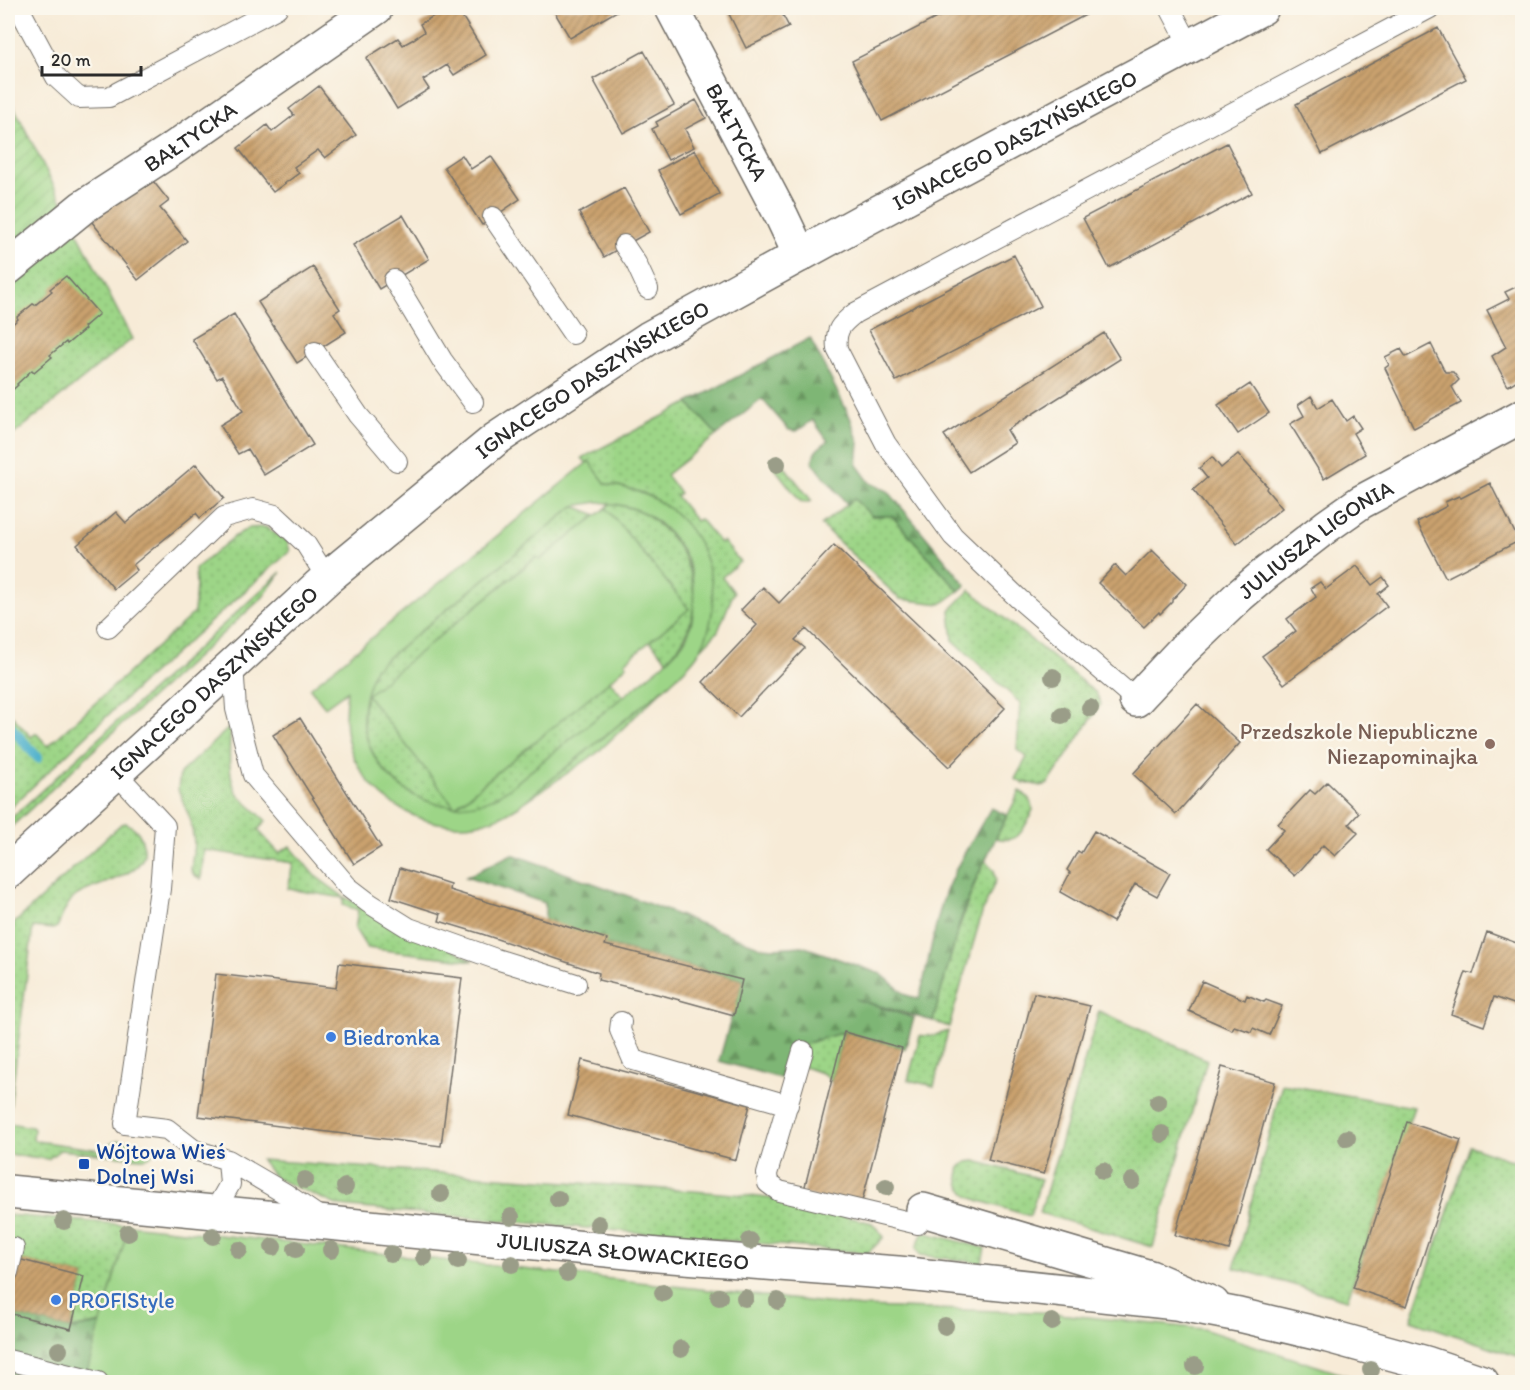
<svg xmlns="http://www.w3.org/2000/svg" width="1530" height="1390" viewBox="0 0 1530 1390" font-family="Itim,sans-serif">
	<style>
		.grass { fill: url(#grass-dots); stroke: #648059; stroke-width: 1.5 }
		.forest { fill: url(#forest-firs); stroke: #547050; stroke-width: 1.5 }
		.park { fill: #9dd587; stroke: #648059; stroke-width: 1.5; fill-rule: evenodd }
		.garden { fill: url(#garden-furrows); stroke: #648059; stroke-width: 1.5 }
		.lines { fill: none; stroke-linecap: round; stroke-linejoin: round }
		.stream { stroke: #4db1cc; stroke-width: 10 }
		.building { fill: url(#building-hatch) }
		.lane-casing { stroke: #726e67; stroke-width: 22 }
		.street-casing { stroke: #726e67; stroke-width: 36 }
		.secondary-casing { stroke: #726e67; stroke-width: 36 }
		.lane { stroke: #fff; stroke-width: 20 }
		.street { stroke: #fff; stroke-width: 33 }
		.secondary { stroke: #fff; stroke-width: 33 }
		.tree { fill: #9a9d88 }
		.education-dot { fill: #8d6e63; stroke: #fbf7ec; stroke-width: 2 }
		.shop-dot { fill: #3f7fe0; stroke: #fbf7ec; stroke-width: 2 }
		.transit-dot { fill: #1a4fb4; stroke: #fbf7ec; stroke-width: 2 }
		.labels { text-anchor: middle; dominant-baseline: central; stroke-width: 5; stroke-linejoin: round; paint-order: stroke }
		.street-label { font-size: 22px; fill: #2b2b2b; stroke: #fbf7ec }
		.education-label { font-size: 22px; fill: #785e54; stroke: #fbf7ec; text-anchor: end }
		.shop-label { font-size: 22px; fill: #366cbe; stroke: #fbf7ec; text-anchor: start }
		.transit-label { font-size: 22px; fill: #164399; stroke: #fbf7ec; text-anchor: start }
	</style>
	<defs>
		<pattern id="grass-dots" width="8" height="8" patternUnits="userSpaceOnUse" patternTransform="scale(1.5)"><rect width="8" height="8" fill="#9dd587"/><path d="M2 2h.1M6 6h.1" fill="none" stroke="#87b775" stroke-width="1.8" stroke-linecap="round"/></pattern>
		<pattern id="forest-firs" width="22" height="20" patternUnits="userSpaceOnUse" patternTransform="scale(1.5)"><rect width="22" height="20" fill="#7eb674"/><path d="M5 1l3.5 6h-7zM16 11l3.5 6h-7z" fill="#67945f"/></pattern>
		<pattern id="garden-furrows" width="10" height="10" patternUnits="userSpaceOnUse" patternTransform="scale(1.5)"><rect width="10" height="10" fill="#9dd587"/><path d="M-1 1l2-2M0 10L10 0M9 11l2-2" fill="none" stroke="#87b775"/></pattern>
		<pattern id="building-hatch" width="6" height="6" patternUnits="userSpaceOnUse" patternTransform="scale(1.5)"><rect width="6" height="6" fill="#caa26e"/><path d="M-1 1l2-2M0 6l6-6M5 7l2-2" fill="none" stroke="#a4845b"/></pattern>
	</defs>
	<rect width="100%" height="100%" fill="#fbf7ec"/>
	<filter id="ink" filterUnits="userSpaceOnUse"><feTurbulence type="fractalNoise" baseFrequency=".0167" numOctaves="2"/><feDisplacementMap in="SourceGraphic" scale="12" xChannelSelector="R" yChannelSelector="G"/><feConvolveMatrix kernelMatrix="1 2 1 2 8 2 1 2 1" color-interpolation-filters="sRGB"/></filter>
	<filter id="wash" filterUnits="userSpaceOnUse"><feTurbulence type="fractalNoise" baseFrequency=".008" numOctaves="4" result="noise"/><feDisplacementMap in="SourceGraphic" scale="24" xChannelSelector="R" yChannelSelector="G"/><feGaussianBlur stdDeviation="1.35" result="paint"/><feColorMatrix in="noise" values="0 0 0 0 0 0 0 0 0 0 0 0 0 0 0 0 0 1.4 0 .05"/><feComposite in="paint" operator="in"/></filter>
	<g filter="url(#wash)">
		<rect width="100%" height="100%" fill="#f7ebd7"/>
		<path class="grass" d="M66,210L132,339L8,439V257Z
			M688,403L717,435L666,475L680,493L676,496L696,521L700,519L720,543L723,541L740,562L722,577L734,592L718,631L699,651L712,601L711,578L677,515L655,499L643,493L619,486L606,484L582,458Z
			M776,460L780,461L812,501L808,502H801L773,466V464Z
			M854,499L872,516H892L959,591L941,604L900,599L821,525Z
			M611,503C623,506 635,508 646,514C651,517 655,522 660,526C700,561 707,623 667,660L650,641L688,609L606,508Z
			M574,506L597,515L540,560L536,557L368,695L455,807L609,680L624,697L511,787C506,791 501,795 496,798C443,825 376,787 365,730C361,708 366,688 375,668Z
			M265,527L287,541L290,551L145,680L8,810V711L31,737L36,733L48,746L194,613L196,584L195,569L235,536L248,528Z
			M281,572L263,597L97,747L8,830V821Z
			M970,590L1096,693L1101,704L1048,784L1040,786L1025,782L1024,784L1015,779L1027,757L1017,750L1020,703L953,640L950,610Z
			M671,682L597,753L519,806Z
			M231,726C229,745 227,774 236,791C241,800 259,813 266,821L258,830L279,853L290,846L314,875L344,897L462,954L473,961L367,948L355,929L358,910L343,905L344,898L288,889L293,863L204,850L201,879L194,875L191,870L194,843L191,822L178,789L180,773Z
			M1020,791C1028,796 1031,800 1033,810C1024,828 1020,845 996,838Z
			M126,823C136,828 140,833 143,844C154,875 94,883 76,896C65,904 63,916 57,927L53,929L33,927L8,1123L32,1127L34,1129L33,1139L36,1141L101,1150L111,1143L119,1140L155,1147C152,1156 150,1159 140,1158L60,1150L48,1159L8,1154V929L121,824Z
			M985,860L994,870L996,880L983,910L949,1027L933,1021C948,966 961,912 985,860Z
			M1099,1011L1207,1060L1153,1247L1040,1213Z
			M948,1031L934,1086L908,1080L920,1036L935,1035Z
			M844,1032L831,1082L824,1074L799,1065L804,1044Z
			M1282,1084L1414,1107L1347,1300L1234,1268Z
			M1470,1146L1522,1164V1346L1519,1357L1411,1320Z
			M261,1160L734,1194L775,1199L872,1223L884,1237L868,1253L339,1206L275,1178Z
			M975,1161L1041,1179L1030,1216L980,1201L968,1196L960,1186L958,1176L960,1167L967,1162Z
			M8,1215L129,1225L125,1251L101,1323L71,1329L84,1276L19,1260L8,1303Z
			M923,1232L985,1248L982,1263L920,1255L916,1248Z"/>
		<path class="forest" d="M810,338L850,417L859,443L857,465L870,483L888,491L966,585L959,591L892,516H872L854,499L847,504L813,463C813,450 819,448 828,441L813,420L797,431L789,430L762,399L717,435L688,403Z
			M991,808L1007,815L975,881L960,922L933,1021L855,999L914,1018L905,1049L844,1032L804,1044L794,1082L719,1061L742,980L606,945L602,960L545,945V903L466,877L512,854L623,894L761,947L775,948L802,946L881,974L906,995L919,999C929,964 933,928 945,894C956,864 975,836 991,808Z
			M8,1313L71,1329L150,1315L383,1382H8Z"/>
		<path class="park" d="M589,461L606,484C632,488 657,496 677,515C714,549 725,612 697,655C690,665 680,674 671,682L519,806C511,811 503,816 494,819C433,841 361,801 347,737C344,722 345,706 347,691L325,707L310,688ZM598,502C615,504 633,506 648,515C665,526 682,546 689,565C696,587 696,618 686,638C680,649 670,658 661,666L511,787C492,801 479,805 456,806L619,673L627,665L625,662L689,609L606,508L540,560L537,557L367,695L454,806C407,805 366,765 363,717C363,700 368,684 375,668L574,506Z
			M129,1225L862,1307L1039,1312L1203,1329L1366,1382H84Z"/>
		<path class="garden" d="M8,95L66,210L8,257Z"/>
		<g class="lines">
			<path class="stream" d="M8,724L38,758"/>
		</g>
		<g id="blocks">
			<path class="building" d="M447,8H457L486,55L454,75L447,65L433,74L423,80L429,89L397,109L366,58L398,38L403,45L412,40L424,32L420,24Z
				M552,8H615L617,11L570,38Z
				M726,8H779L789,27L746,48Z
				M956,8H1099L882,121L852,61Z
				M1438,28L1466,79L1322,154L1296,104Z
				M644,51L674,105L623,133L593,79Z
				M319,86L356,135L325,158L318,150L294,167L299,173L273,192L238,148L267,125L272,132L294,115L289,109Z
				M696,100L706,118L685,129L694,147L668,160L652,129L658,126L656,122Z
				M1227,143L1252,193L1109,268L1083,218Z
				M695,150L719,194L681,214L658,170Z
				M462,155L471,169L491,156L520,199L482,225L444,167Z
				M145,171L169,201L160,208L187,241L138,280L88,217Z
				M624,188L649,232L604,257L579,213Z
				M403,215L429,259L379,289L353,245Z
				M1014,255L1041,306L896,381L869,330Z
				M313,267L340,309L334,313L346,332L297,363L258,302Z
				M66,276L99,314L84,327L85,329L67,344L66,342L50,355L52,357L34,372L32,370L17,384L18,385L8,394V328L18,319L17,317L33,304L35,305L52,291L50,289Z
				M1520,285L1522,290V371L1520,372L1522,377L1508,386L1492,356L1506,347L1487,310L1509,299L1505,292Z
				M234,314L313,445L264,475L248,449L238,454L220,425L243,411L222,376L217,379L192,339Z
				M1104,333L1120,359L1007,430L1015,443L969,472L944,435Z
				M1431,344L1445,372H1453L1459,380L1452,387L1461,403L1414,428L1385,368L1389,365L1385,357L1401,349L1406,357Z
				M1250,384L1269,413L1238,434L1218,405Z
				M1311,396L1318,408L1332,399L1346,421L1353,416L1361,428L1353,433L1365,454L1324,479L1290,424L1304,416L1298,405Z
				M1238,454L1267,486L1266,489L1282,508L1237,544L1193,490L1207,478L1199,468L1212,457L1221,468Z
				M196,464L224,498L200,518L196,513L133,565L137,570L114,589L77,545L116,512L126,523Z
				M1490,483L1519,541L1446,578L1417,522L1447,506L1445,502L1459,496L1461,498Z
				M834,545L1005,708L949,767L806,629L795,640L805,648L739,717L703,682L757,625L741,610L763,587L779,603Z
				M1152,550L1187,584L1172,600V602L1160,614L1159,612L1144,627L1098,583L1115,565L1126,576Z
				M1357,566L1372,585L1383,577L1389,585L1378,594L1387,606L1284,684L1262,656L1296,631L1287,619L1316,597L1311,588L1320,582L1326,589Z
				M1197,704L1240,743L1176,814L1133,774Z
				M300,718L381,847L354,864L273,735Z
				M1327,782L1359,813L1349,824L1358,833L1335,856L1323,845L1295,876L1266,849L1284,830L1278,824L1310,790L1315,794Z
				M1094,831L1170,873L1157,896L1135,884L1113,922L1060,892L1070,873L1067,870L1078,851L1081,853Z
				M400,868L450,884L449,890L607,939L605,945L742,980L734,1015L665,996L598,980L599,973L482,934L439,921L441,914L391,898Z
				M1487,932L1522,945V1007L1494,997L1484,1026L1451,1014L1466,972L1473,974Z
				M339,963L462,978L441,1146L198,1116L216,974L336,988Z
				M1202,981L1245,1000L1247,995L1264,1002L1266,1000L1282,1006L1269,1035L1253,1028L1251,1032L1234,1026L1232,1030L1189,1011Z
				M1034,993L1090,1006L1044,1174L988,1160Z
				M844,1032L902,1048L860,1209L803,1194Z
				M582,1060L750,1105L736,1160L568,1115Z
				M1222,1067L1275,1082L1229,1250L1175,1235Z
				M1407,1122L1461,1140L1407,1306L1353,1288Z
				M18,1259L84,1276L71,1329L8,1313V1303Z"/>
		</g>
	</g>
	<g filter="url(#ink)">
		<use href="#blocks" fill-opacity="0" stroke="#726e67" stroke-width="1.5"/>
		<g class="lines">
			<defs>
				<path id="lane" d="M19,8L56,77L79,98L109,97L277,8
					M1170,8L1190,46
					M493,217L573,334
					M624,245L636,263L648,289
					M394,280L442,360L473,402
					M315,352L358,415L397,461
					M108,628L224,517L253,509L275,515L305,543L327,578
					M233,664L236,709L253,775L348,887L369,903L409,928L496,959L576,984
					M1136,700L1019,599L953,536L886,444L837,349C835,330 840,325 855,313L1430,8
					M115,772L165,826L160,889L125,1124L167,1129L194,1150L228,1160L286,1194L321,1218
					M621,1022L620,1030L633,1060L788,1105
					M803,1051L767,1174L768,1183L779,1191L918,1224
					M214,1212L230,1184L228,1160
					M8,1272L14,1248
					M8,1360L98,1382"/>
				<g id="street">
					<path id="s1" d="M672,8L782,217L800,255"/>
					<path id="s2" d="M8,268L83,207L171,150L376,8"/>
					<path id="s3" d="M1136,700L1184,649L1238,597L1265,574L1327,526L1361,502L1522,416"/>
					<path d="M923,1210L1150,1277L1213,1304"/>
				</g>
				<g id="secondary">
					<path id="s4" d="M8,872L327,578L496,439L649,338L860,222L1262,8"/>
					<path id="s5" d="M8,1192L658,1255L898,1273L1176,1303L1239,1315L1328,1336L1426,1363L1482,1382"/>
				</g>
			</defs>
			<use href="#lane" class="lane-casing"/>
			<use href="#street" class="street-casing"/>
			<use href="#secondary" class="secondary-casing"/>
			<use href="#lane" class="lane"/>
			<use href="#street" class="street"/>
			<use href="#secondary" class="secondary"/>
		</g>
		<g class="tree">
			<circle cx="777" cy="464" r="9"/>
			<circle cx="1053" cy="677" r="9"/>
			<circle cx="1090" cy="708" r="9"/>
			<circle cx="1062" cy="715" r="9"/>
			<circle cx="1158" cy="1102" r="9"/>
			<circle cx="1162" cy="1134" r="9"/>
			<circle cx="1347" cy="1138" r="9"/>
			<circle cx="1103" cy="1171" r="9"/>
			<circle cx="305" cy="1180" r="9"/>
			<circle cx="1132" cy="1181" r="9"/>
			<circle cx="345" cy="1187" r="9"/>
			<circle cx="886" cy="1187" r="9"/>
			<circle cx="441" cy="1194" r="9"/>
			<circle cx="558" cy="1199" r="9"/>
			<circle cx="511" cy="1217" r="9"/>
			<circle cx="64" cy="1221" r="9"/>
			<circle cx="598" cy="1224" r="9"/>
			<circle cx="128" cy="1233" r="9"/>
			<circle cx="213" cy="1236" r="9"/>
			<circle cx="750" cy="1241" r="9"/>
			<circle cx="273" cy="1247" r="9"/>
			<circle cx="296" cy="1249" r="9"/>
			<circle cx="239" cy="1250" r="9"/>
			<circle cx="331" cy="1250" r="9"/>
			<circle cx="391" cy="1254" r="9"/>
			<circle cx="424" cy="1257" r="9"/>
			<circle cx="458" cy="1261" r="9"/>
			<circle cx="512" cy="1264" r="9"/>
			<circle cx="567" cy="1273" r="9"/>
			<circle cx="663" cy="1293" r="9"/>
			<circle cx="719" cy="1297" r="9"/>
			<circle cx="745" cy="1298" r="9"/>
			<circle cx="778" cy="1301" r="9"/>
			<circle cx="1052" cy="1322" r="9"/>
			<circle cx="945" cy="1326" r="9"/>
			<circle cx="681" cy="1349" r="9"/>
			<circle cx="59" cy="1350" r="9"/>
			<circle cx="1195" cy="1366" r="9"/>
			<circle cx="1371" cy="1370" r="9"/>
		</g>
	</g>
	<circle class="education-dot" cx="1490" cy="744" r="6"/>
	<g class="shop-dot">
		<circle cx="331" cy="1037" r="6"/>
		<circle cx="56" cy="1300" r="6"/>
	</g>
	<rect class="transit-dot" x="78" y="1158" width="12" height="12" rx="3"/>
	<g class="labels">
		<g class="street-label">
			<text stroke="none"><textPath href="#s1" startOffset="140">BAŁTYCKA</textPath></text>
			<text stroke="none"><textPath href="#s2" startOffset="225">BAŁTYCKA</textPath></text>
			<text stroke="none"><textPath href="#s4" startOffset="1252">IGNACEGO DASZYŃSKIEGO</textPath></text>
			<text stroke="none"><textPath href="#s4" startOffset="766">IGNACEGO DASZYŃSKIEGO</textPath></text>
			<text stroke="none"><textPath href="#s3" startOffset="242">JULIUSZA LIGONIA</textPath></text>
			<text stroke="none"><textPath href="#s4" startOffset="280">IGNACEGO DASZYŃSKIEGO</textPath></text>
			<text stroke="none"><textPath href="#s5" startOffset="618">JULIUSZA SŁOWACKIEGO</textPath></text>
		</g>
		<g class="education-label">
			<text x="1478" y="731">Przedszkole Niepubliczne<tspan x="1478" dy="25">Niezapominajka</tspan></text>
		</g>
		<g class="shop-label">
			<text x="343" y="1037">Biedronka</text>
			<text x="68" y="1300">PROFIStyle</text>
		</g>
		<g class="transit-label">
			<text x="96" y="1151">Wójtowa Wieś<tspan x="96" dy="25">Dolnej Wsi</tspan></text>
		</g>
	</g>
	<rect width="1530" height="1390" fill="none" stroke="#fbf7ec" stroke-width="30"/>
	<path d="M42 66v9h99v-9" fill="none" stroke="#2b2b2b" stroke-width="3"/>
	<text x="51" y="66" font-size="18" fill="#2b2b2b" stroke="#fbf7ec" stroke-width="4.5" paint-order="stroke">20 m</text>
</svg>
